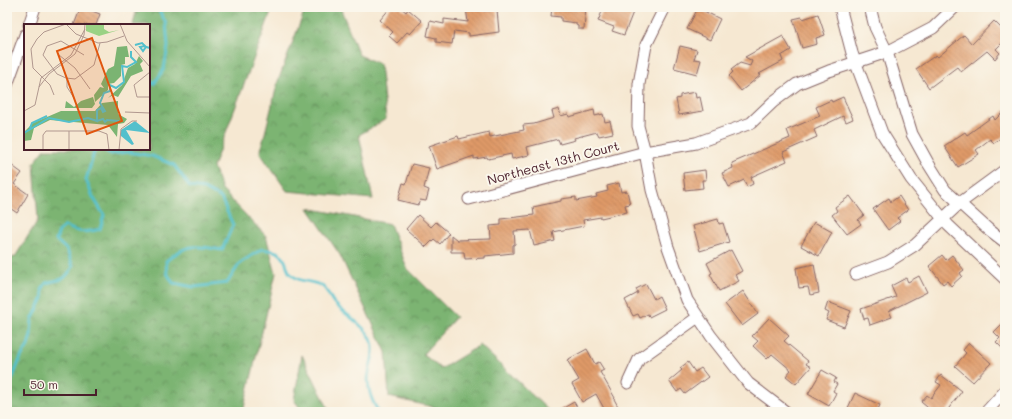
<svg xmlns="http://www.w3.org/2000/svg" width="1012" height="419" viewBox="0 0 1012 419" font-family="Mali,sans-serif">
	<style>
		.forest { fill: url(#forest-crowns); stroke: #626a4e }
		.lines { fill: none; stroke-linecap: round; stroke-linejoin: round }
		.stream { stroke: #53c0cc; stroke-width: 3 }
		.building { fill: url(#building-back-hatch) }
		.minor-casing { stroke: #866565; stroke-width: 13 }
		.minor { stroke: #fff; stroke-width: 11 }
		.labels { text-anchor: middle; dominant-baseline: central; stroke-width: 4; stroke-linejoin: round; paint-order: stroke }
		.street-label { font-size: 13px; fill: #4a1f2b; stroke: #fbf7ec }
		.inset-river { fill: none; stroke: #53c0cc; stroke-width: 2 }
		.inset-road { fill: none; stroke: #b1988f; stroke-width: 1 }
		.view { fill: #e0560e; fill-opacity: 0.15; stroke: #e0560e; stroke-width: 2 }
		.inset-edge { fill: none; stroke: #4a1f2b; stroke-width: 2 }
	</style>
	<defs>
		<pattern id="forest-crowns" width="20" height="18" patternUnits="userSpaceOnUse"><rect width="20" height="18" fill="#7bb472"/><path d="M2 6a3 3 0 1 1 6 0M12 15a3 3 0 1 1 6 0" fill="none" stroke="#67925e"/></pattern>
		<pattern id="building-back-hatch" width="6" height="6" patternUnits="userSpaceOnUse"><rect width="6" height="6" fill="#df9a68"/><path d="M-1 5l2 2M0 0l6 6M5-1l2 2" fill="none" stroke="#b77d56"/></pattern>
	</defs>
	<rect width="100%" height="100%" fill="#fbf7ec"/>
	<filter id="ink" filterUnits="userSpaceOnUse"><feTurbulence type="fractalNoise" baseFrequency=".025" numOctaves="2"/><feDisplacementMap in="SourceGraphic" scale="8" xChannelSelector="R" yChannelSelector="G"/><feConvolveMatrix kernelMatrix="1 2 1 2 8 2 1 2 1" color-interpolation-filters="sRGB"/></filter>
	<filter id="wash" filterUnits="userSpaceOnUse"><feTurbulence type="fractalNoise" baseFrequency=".012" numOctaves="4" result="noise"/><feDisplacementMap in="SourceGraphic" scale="16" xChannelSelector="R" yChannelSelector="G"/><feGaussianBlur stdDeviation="0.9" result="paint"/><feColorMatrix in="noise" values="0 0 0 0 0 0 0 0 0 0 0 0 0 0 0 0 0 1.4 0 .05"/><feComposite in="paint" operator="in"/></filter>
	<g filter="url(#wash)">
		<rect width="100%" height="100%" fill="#f6e8d2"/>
		<path class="forest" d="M137,7H273L213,167L222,190L266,236L276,273L243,412H104L95,409L75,412H7V259L15,257L38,220L34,163L45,149H149V25H133Z
			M306,7H340L359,55L380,64L386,119L359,135L373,199L287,191L260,153L278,81Z
			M308,208L390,224L407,268L456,317L423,354L441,369L480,345L550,412H455L389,397L386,352L340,255Z
			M302,355L330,412H303L294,400Z"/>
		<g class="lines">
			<path class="stream" d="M149,81L154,84L164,69L168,46L166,23L157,7
				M102,149L111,154L129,152L152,156L174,165L190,187L204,189L221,198L233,225L222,250C196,246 188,242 166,261L167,273L173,283L194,287L227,283L240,263L262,249C277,251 282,251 287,266C288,269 288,272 291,274C299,283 312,280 322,286C327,289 330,298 334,303C344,314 369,328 372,342C375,353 371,361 369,372C366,385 371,401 379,412
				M9,387L21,357L28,346L31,335L32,320L43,298L42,290L46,283C63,278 62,283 73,267L67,250L56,240L59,231L65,226C78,233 85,233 100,229L104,215L93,197L86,180L95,149"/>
		</g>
		<g id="blocks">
			<path class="building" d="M81,7L100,14L96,25H74Z
				M391,7H400L406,12L408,9L422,21L410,34L407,32L397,43L389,36L393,32L380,20Z
				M483,7L484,11L497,10L499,32L469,36V33L454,31L452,44L436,42V38L427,36L430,21L444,24V19L468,22L466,8Z
				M552,7H586L584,29H578V26L576,25V23L561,21V17L551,16Z
				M604,7H635L624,35L612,31L614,27L598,21Z
				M698,8L720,19L710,40L687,29Z
				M818,14L825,35L816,38L817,44L802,48L793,19L802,17L803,19Z
				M994,21L1005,32V40L996,49L1000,53L995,59L987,51L961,72L957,67L929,88L916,69L936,55L938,57L964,35L972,44Z
				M783,36L791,50L781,56L783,61L759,74L761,75L741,91L729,76L733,72L731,70L740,63L750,66L752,61L745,57Z
				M680,46L697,50L694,59L701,60L697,74L674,68Z
				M695,92L696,98L700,97L703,111L679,115L676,99L680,98V95Z
				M843,97L853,119L846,122L843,116L814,130L817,137L783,152L787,161L751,177L753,184L747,187L744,180L729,187L722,173L733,168L732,163L790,138L787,130L820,116L816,107L831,100L832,102Z
				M559,109L561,116L568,114L569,117L594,110L595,116L603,114L605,122L610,121L613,133L599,136L597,132L574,138L575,140L560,144L558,139L527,147L529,155L512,159L511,154L488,159L487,157L474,159V156L437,169L429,146L458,136L459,139L489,132L490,137L524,130L523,125L534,124L554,118L552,111Z
				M1005,110V135L994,143L990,139L976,150L979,154L958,167L944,146L965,132L967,135L993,116L995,120Z
				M7,162L22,173L14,184L28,194L17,213L7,206Z
				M412,164L429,168L424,188L429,190L426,201L420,200L418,205L398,200L403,183L406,184Z
				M705,170L706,180H702L703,188L685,190L683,173Z
				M619,183L621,192L627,191L630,204L625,205L627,212L601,218V217L583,220L584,226L553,232L555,241L534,246L530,230L514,231L515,244L513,245V253L485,256V258L465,259L464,252H451V235L457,240L491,239L490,226L501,225V219L534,215L533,207L561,201V199L576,197V201L597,197L596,194L608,191L607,186Z
				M850,196L864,215L858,220L861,224L847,234L832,215L837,211L835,207Z
				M899,196L908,210L897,218L900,221L888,230L873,209L889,198L891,202Z
				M418,215L431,227L436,222L449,233L440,244L434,239L426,247L406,229Z
				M718,219L719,224L723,223L729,242L700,251L693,226Z
				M814,222L832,232L819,256L801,246Z
				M731,250L742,271L735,275L739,281L719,291L710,274L712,273L707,263Z
				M942,255L946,260L952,255L964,270L960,273L962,276L951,286L947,281L943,284L929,266Z
				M814,264L819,293L810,295L808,287L799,288L796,268Z
				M919,276L927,292L889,311L892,317L870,325L868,318L864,319L861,309L896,297L891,286L906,278L908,282Z
				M646,284L654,299L659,296L665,309L649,317L648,314L640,318L638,314L633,316L625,300L638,293L636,289Z
				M743,291L758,314L742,326L725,304Z
				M828,302L851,311L844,327L826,320L829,313L825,311Z
				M769,318L789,336L784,341L808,361L806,364L811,367L796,384L786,376L791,370L772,354L767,359L753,346L758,341L752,336Z
				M1005,321V351L996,342L1000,338L994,332Z
				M969,343L991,363L973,382L955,366L966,353L963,350Z
				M587,349L595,364L599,362L604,370L600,372L615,398L614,399L621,412H606L596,394L582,402L572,384L579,380L567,360Z
				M688,362L695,372L701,368L708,377L685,394L681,389L677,392L669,381L682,370L680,368Z
				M822,370L836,378L834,382L837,384L833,391L836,393L829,406L808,394Z
				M941,375L962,391L946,412H933L921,402L927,395L931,398L941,385L936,382Z
				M855,393L880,405L877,412H851L847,410Z
				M574,402L580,412H556Z"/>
		</g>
	</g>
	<g filter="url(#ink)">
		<use href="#blocks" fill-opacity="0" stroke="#866565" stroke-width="1"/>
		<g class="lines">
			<defs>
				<path id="minor" d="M665,7L646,45L639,84L638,126L645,152L652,190L668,247L687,300L711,336L748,383L786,412
					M840,7L852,53L882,133L911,179L948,225L1005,279
					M870,7L875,27L887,52L912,134L928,163L945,190L988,229L1005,242
					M29,25L35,7
					M7,85L25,35
					M469,199L645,152L696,143L751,123L773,102L797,84L829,71L887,52L933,28L955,7
					M856,274L888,262L915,245L960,203L1005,170
					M628,383L639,359L698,317
					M986,412L1005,391"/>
			</defs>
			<use href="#minor" class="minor-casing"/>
			<use href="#minor" class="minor"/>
		</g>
	</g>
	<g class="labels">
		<g class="street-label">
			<text transform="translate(553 162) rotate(-15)">Northeast 13th Court</text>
		</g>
	</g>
	<g transform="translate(24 24)">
		<rect width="126" height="126" fill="#f6e8d2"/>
		<path d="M62,0H80V5L85,8L95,6L75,12L62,7Z" fill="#9ad284"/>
		<path d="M103,22L105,33H101V40L97,41V52L90,59L84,60V66L71,78L70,71L76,63L80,64L77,60L84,45L90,42L93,23ZM115,32L119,37L116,40L119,47L107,52L94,73L89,71L84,74L98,61L104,44L111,40ZM69,73L71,80L68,84H41L42,77L50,83L57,77ZM94,77V90L103,95L100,99L94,100L93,113L84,101L26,96L10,104L7,116L0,117V108L9,99L37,87H71L78,79Z" fill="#7bb472"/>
		<path d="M111,97L126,109L102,106L110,120L108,121L97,112V106Z" fill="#53c0cc"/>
		<path class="inset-river" d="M111,21L118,19L121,22L116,23L119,27L122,23L126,24M73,97L79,95L81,98L83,96L95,97M6,104L8,99L23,92M0,109L25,94L45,98L64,94L73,97V86L77,84L79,88L81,87L76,79L80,69L86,67V61L92,64L100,58L98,42L103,43L112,38L107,33V27"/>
		<path class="inset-road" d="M42,0L52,10L74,19L83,18L100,12M96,0L103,17L126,43M35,31L51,44L66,65M60,31L37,17L23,22L19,31L33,50L42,54L51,55L70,41L76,19M126,48L110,61L113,73H126M43,55V63L50,74M15,63L25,50L51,30L60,11L61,0M30,71L26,61L9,44L7,25L13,15L20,8L42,0M0,87L11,81L17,54L47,31L61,5M101,88L126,89M0,126H85M19,126V111L22,107H75L83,110L85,126M45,126V107M95,126L97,105L108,97H113"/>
		<path class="view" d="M68,14L98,97L63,110L33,27Z"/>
		<rect width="126" height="126" class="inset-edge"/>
	</g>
	<rect width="1012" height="419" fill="none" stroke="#fbf7ec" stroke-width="24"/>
	<path d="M24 389v6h72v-6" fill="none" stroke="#4a1f2b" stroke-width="2"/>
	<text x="30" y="389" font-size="12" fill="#4a1f2b" stroke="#fbf7ec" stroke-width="3" paint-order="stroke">50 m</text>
</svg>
